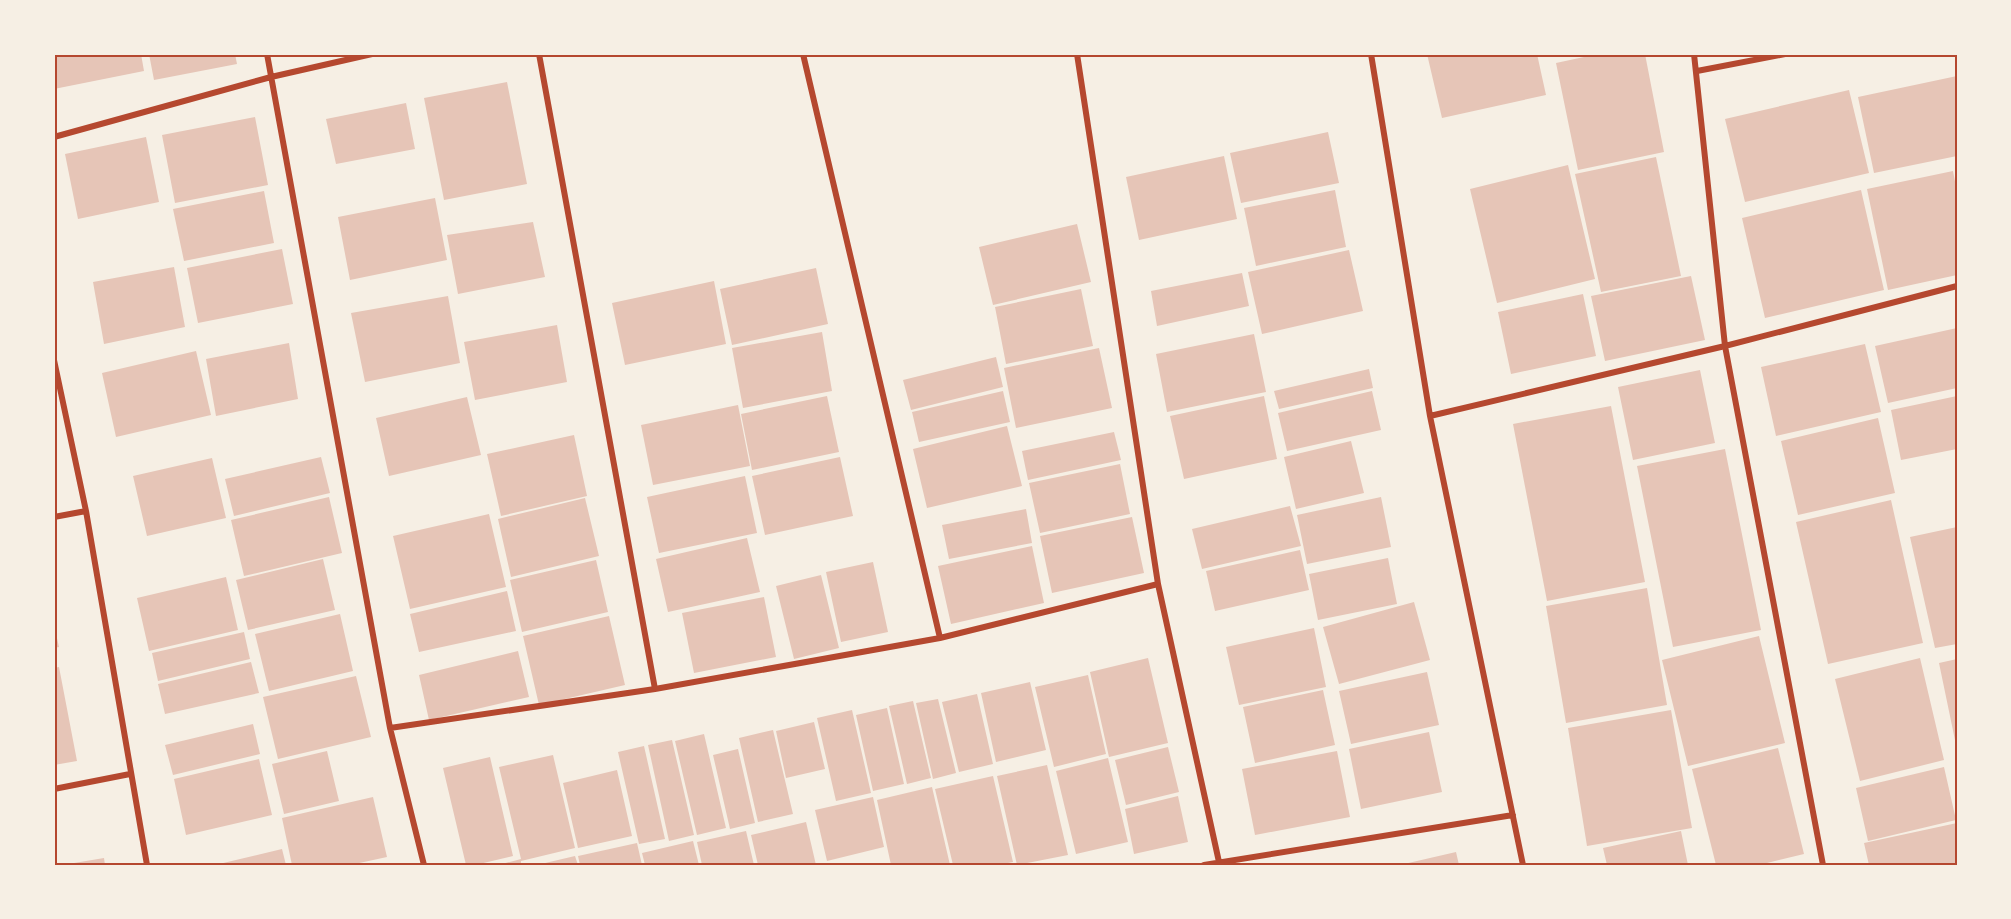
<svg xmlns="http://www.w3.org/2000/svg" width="2011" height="919" viewBox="0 0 2011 919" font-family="'Source Sans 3',sans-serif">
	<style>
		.building { fill: #e6c5b7 }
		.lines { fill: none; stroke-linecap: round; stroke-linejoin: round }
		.minor { stroke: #b5482f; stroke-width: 6 }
		.neatline { fill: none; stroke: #b5482f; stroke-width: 2 }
	</style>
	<rect width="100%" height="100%" fill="#f6efe4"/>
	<path class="building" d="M54,54H141L144,71L54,89Z
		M149,54H235L237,64L154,80Z
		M1427,54H1537L1546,95L1442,118Z
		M1598,54H1645L1664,152L1578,170L1556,63Z
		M1957,76V156L1874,173L1858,97Z
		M507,82L527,184L444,200L424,98Z
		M1849,90L1869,173L1745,202L1725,119Z
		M406,103L415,149L336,164L326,119Z
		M255,117L268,185L175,203L162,135Z
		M1328,132L1339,183L1241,203L1230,153Z
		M146,137L159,202L78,219L65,154Z
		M1224,156L1237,219L1139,240L1126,177Z
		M1656,157L1681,276L1601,292L1575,174Z
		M1568,165L1595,279L1497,303L1470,189Z
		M1953,171L1957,192V275L1888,290L1867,189Z
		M1335,190L1346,247L1256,266L1244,208Z
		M1861,190L1884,290L1765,318L1742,218Z
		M264,191L274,243L184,261L173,209Z
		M435,198L447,260L350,280L338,217Z
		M533,222L545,277L458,294L447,235Z
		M1077,224L1091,282L993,305L979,247Z
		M282,249L293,304L198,323L187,268Z
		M1349,250L1363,311L1262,334L1248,272Z
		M174,267L185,327L104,344L93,282Z
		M816,268L828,324L732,345L720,289Z
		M1242,273L1249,306L1157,326L1151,291Z
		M1691,276L1705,340L1605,361L1591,296Z
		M714,281L726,344L625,365L612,303Z
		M1081,289L1093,346L1006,364L995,307Z
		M1583,294L1596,356L1511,374L1498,312Z
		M448,296L460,363L365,382L351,313Z
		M557,325L567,382L475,400L464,342Z
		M1957,328V388L1888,403L1875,346Z
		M822,332L832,391L743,408L732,348Z
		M1254,334L1266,392L1167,412L1156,354Z
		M289,343L298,399L216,416L206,359Z
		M1865,344L1881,412L1776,436L1761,367Z
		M1099,348L1112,408L1016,428L1004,368Z
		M196,351L211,415L116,437L102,373Z
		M996,357L1003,387L911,410L903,380Z
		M1369,369L1373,388L1279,409L1274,391Z
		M1700,370L1715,443L1633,460L1618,387Z
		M1003,391L1010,422L919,442L912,412Z
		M1372,391L1381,430L1287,451L1278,413Z
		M827,396L839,452L752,470L741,414Z
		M1264,396L1277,459L1184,479L1170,416Z
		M1957,396V449L1901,460L1891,410Z
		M467,397L481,455L389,476L376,418Z
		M738,405L750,466L653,485L641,425Z
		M1611,406L1645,582L1547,601L1513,424Z
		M1878,418L1895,493L1798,515L1781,441Z
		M1007,426L1022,486L927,508L913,449Z
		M1114,432L1121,460L1028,480L1022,451Z
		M574,435L587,496L501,516L487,454Z
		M1351,441L1364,493L1296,509L1284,457Z
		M1725,449L1761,630L1673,647L1637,466Z
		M321,457L330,493L234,516L225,479Z
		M840,457L853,516L765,535L752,476Z
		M212,458L226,518L147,536L133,476Z
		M1120,464L1130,514L1040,533L1029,483Z
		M745,476L757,533L659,553L647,497Z
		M329,497L342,553L244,576L231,520Z
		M1381,497L1391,547L1307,564L1297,515Z
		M585,498L599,556L511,577L498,519Z
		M1891,500L1923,643L1828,664L1796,522Z
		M1290,506L1301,546L1202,569L1192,529Z
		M1026,509L1032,543L949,559L942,525Z
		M489,514L506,587L410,609L393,536Z
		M1132,517L1144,573L1052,593L1040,536Z
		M1957,527V644L1935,648L1910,537Z
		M747,538L760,592L668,612L656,559Z
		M1032,546L1044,603L951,624L938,566Z
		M1300,550L1309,590L1215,611L1206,571Z
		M1388,558L1397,604L1318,620L1309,574Z
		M323,559L335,610L248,630L236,580Z
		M596,560L608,612L522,632L510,580Z
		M873,562L888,632L841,642L826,572Z
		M821,575L839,648L794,659L776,586Z
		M226,577L238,630L149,651L137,598Z
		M1647,588L1667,705L1566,723L1546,606Z
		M507,591L516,631L419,652L410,614Z
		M764,597L776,657L694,673L682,613Z
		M1414,602L1430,660L1339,684L1323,627Z
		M340,614L353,671L269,691L255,634Z
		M609,616L625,685L539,705L523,636Z
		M54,625L59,647L54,648Z
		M1314,628L1326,687L1239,705L1226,647Z
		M244,632L250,659L158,681L152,653Z
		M1759,636L1785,743L1688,766L1662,660Z
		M518,651L529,697L429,720L419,675Z
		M1148,658L1168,743L1109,757L1090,672Z
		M1920,658L1944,760L1860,781L1835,679Z
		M1957,659V745H1956L1939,663Z
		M251,662L259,693L165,714L158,684Z
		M59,667L77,761L54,765V668Z
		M1427,672L1439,725L1351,744L1339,691Z
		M1088,675L1106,754L1054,767L1035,687Z
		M356,676L371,737L278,759L263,697Z
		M1030,682L1046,750L996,762L981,693Z
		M1323,690L1335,745L1255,763L1243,707Z
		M977,694L993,764L959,772L942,702Z
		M938,699L956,773L933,779L916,703Z
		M913,701L931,778L907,784L889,706Z
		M887,708L904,784L873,791L856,715Z
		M852,710L871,793L836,801L817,718Z
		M1671,710L1692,828L1587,846L1568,728Z
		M814,722L825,769L786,778L776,731Z
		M253,724L260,754L173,775L165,745Z
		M773,730L793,814L758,822L739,738Z
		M1429,732L1442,792L1361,809L1349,749Z
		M704,734L726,828L697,835L675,741Z
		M672,740L694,835L669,841L648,745Z
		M644,746L665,839L639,844L618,752Z
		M1168,747L1179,792L1126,805L1115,760Z
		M1778,748L1804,854L1759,865H1716L1692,769Z
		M738,749L755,823L730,829L713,755Z
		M327,751L339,801L284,814L272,764Z
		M1337,751L1350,817L1255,835L1242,769Z
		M553,755L575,848L521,861V865H498L521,859L499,767Z
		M490,757L513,856L475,865H466L443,768Z
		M1108,758L1128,842L1076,854L1056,771Z
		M259,759L272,815L186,835L174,779Z
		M1047,765L1068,855L1017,865L997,776Z
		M1944,767L1956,820L1868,841L1856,788Z
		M617,770L632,836L578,848L563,783Z
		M993,776L1013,862L998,865H953L935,789Z
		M932,787L950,865H891L877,800Z
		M1178,796L1188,842L1134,854L1125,809Z
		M373,797L387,857L350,865H292L282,818Z
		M873,797L884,847L827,861L815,810Z
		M806,822L816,865H758L751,835Z
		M1957,823V865H1869L1864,843Z
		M746,831L754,865H702L697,842Z
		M1681,831L1688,865H1607L1603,848Z
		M693,841L699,865H645L642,853Z
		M637,843L642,865H580L578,856Z
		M282,849L286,865H219V864Z
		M1456,852L1459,865H1404V864Z
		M575,856L578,865H541V864Z
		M104,858L105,865H68V864Z"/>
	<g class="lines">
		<path class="minor" d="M267,54L390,728L424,865
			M539,54L655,689
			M803,54L940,638
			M1077,54L1158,584L1219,862
			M1371,54L1430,416L1523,865
			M1694,54L1725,346L1823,865
			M1697,71L1785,54
			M54,137L271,77L372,54
			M54,360L86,511L147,865
			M1430,416L1725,346L1957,286
			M54,517L86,511
			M390,728L655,689L940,638L1158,584
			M54,789L130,774
			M1204,865L1513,815"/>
	</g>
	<rect width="2011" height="919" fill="none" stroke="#f6efe4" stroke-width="111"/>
	<rect x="56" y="56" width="1900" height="808" class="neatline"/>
</svg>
